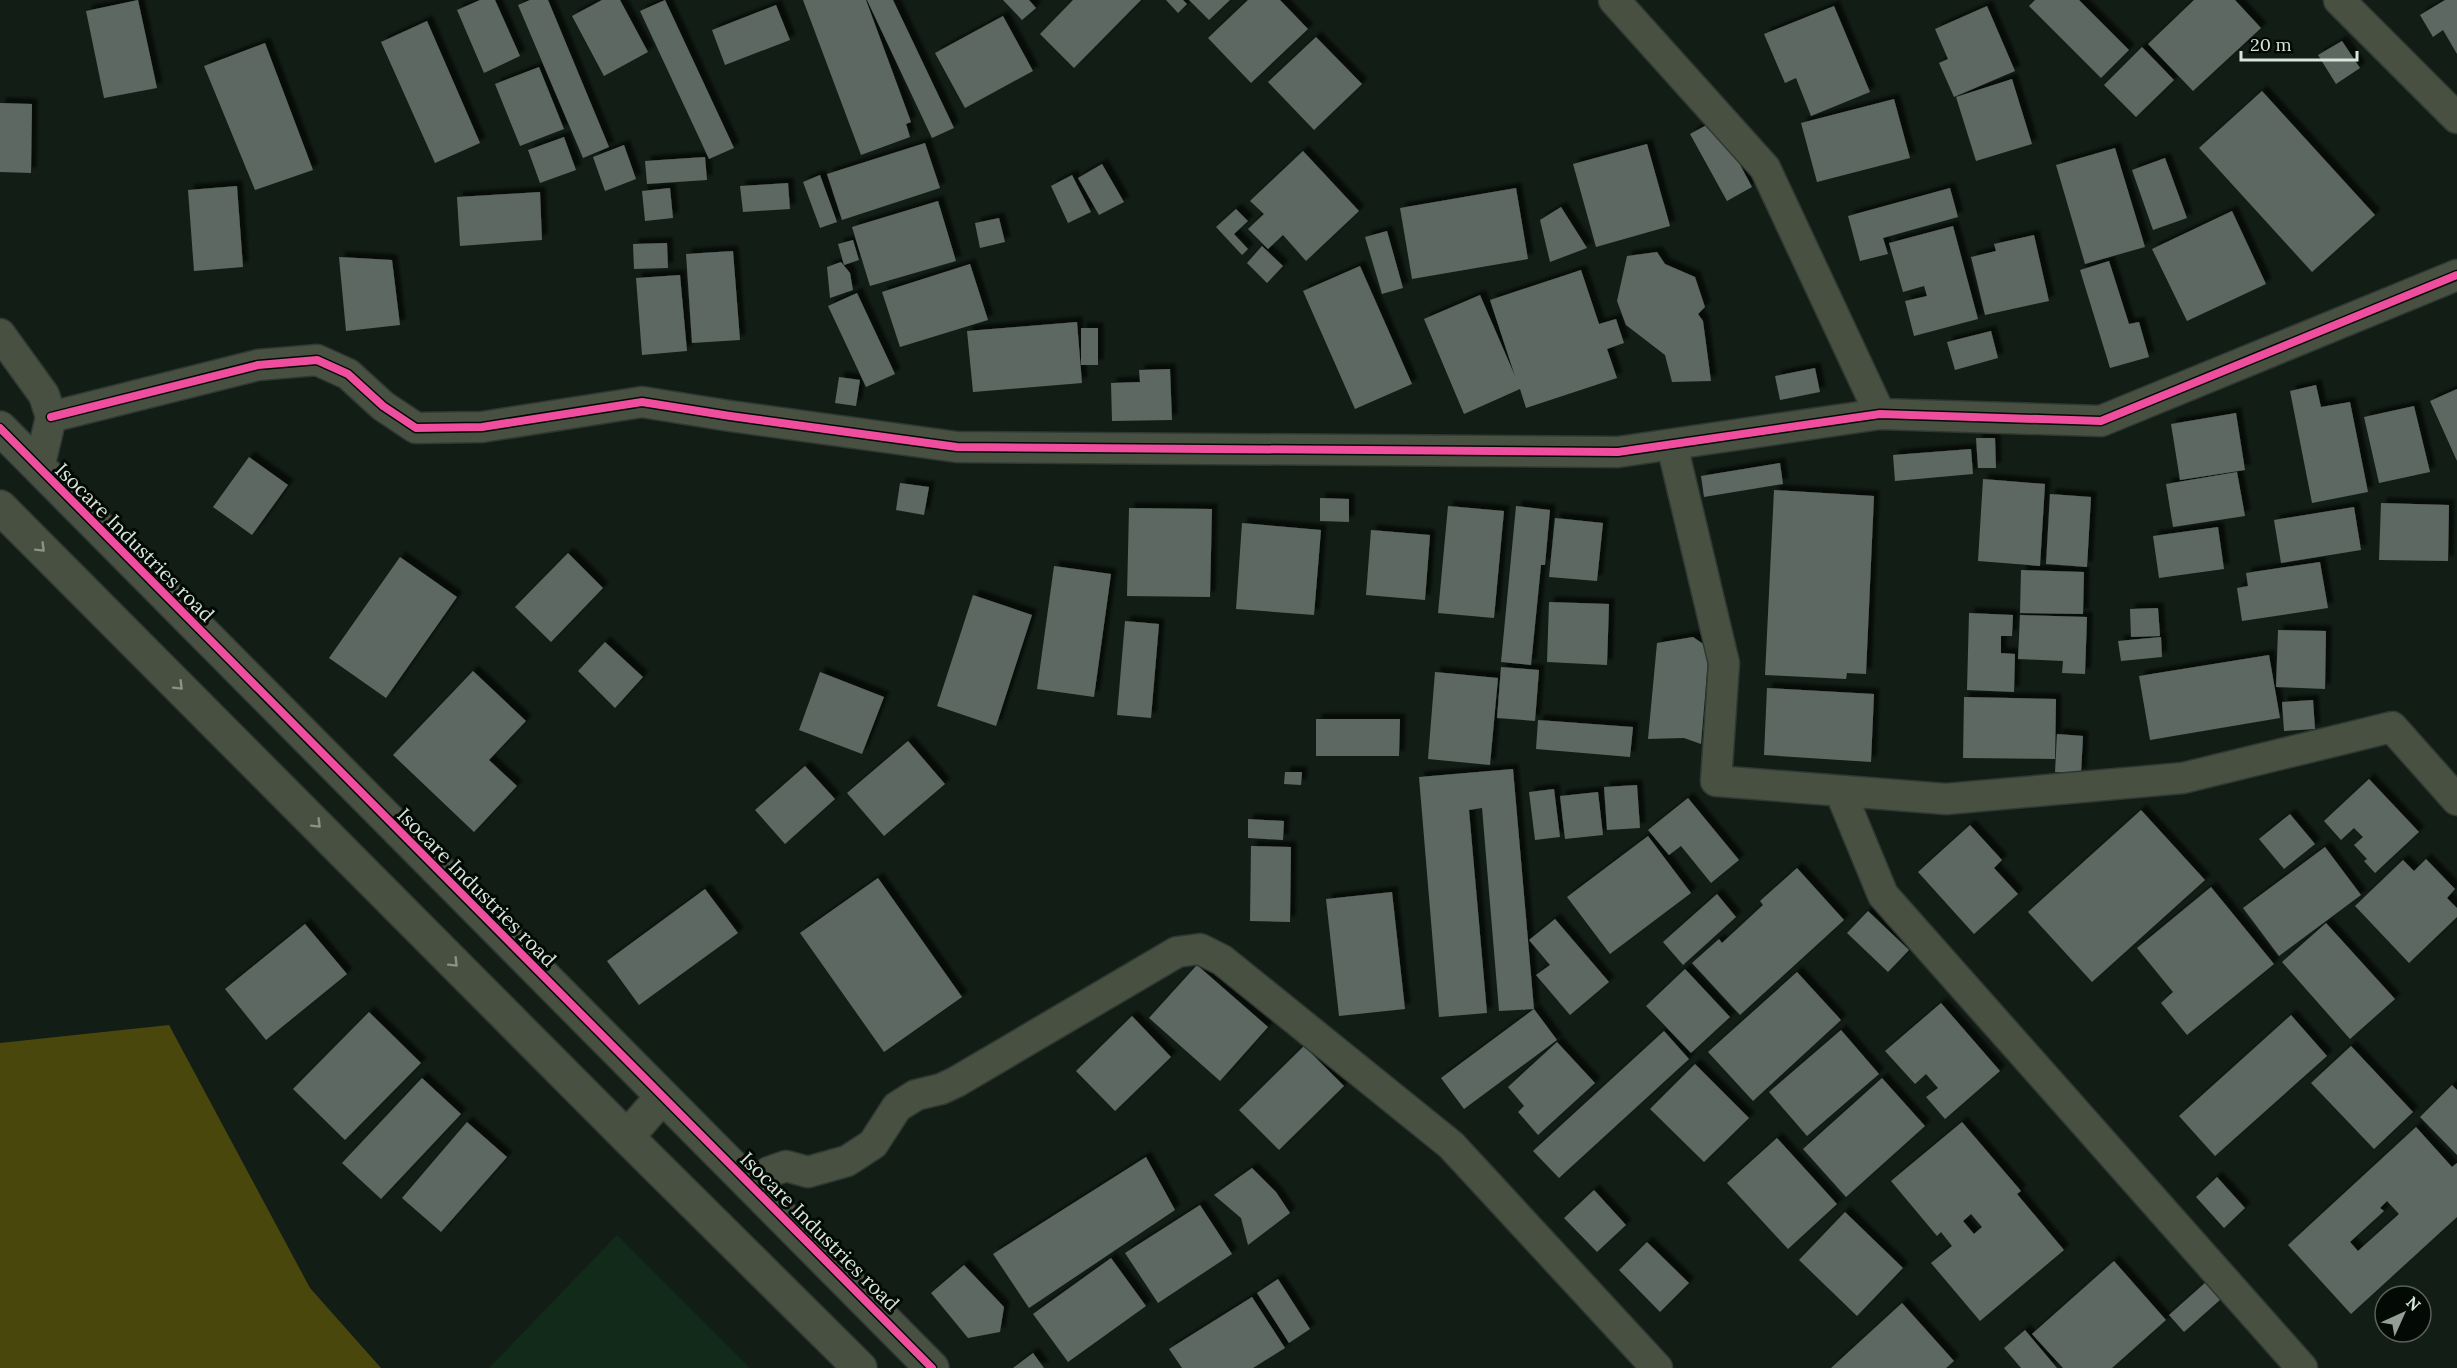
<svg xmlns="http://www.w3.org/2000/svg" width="2457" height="1368" viewBox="0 0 2457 1368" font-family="Lora,serif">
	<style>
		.built { fill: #112a19 }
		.forest { fill: #4a470c }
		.building { fill: #5d6863; fill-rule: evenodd; filter: url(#shadow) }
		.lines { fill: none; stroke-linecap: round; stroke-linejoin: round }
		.minor-casing { stroke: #2f3832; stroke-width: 33 }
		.tertiary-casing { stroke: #2f3832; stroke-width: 36 }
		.minor { stroke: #485041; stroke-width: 30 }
		.tertiary { stroke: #485041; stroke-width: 33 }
		.cycleway-casing { stroke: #030a05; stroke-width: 11 }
		.cycleway { stroke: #ef4d9e; stroke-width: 8 }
		.oneway { stroke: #899386 }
		.labels { text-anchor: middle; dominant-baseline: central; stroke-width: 6; stroke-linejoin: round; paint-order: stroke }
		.street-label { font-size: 20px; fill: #d8e5db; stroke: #030a05 }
	</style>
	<defs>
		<filter id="shadow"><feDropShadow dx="5.5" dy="-5.5" stdDeviation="1.5" flood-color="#0009"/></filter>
	</defs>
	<rect width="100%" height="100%" fill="#121d16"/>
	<path class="built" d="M617,1235L750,1368H489Z"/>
	<path class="forest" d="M169,1025L310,1288L381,1368H0V1043Z"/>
	<path class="building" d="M138,0L157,88L104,98L86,11Z
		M480,0H495L520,56L484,73L457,10Z
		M530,0H548L609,147L583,158L518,5Z
		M602,0H620L648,52L604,76L572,16Z
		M665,0L734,148L709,159L640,11Z
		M803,0H866L911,122L906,124L910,137L861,155Z
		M867,0H893L954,128L932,138Z
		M1003,0H1029L1036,8L1022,20Z
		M1073,0H1141L1074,68L1040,34Z
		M1166,0H1183L1187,4L1178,13Z
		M1189,0H1230L1209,20Z
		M1248,0H1280L1308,29L1251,83L1208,38Z
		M2035,0H2079L2129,50L2101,78L2029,6Z
		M2194,0H2235L2261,28L2193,91L2148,44Z
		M2445,0H2457V54L2443,30L2433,37L2420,15Z
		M776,5L790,40L725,65L712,30Z
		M1834,6L1870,92L1811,116L1796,78L1785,83L1764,34Z
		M1987,6L2015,71L1954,97L1939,63L1948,59L1935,29Z
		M1003,16L1033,71L965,108L935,53Z
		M427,21L480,143L435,163L381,42Z
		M1316,37L1362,84L1314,130L1268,82Z
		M2342,41L2360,68L2336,84L2318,55Z
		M265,43L313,170L255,190L204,66Z
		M2142,47L2174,80L2136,117L2104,85Z
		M539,67L564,129L520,146L495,84Z
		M2012,79L2032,144L1976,161L1956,97Z
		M2262,91L2375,215L2312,272L2199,148Z
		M1894,99L1910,158L1817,182L1801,123Z
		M0,103L32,104L31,173L0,172Z
		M1716,120L1752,187L1727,201L1690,134Z
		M564,137L576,170L540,183L528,150Z
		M925,143L940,188L842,220L827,174Z
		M1647,144L1670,226L1596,247L1573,164Z
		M624,145L636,179L605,191L593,157Z
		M2115,148L2145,247L2085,264L2056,165Z
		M1303,151L1359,211L1306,261L1283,235L1268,249L1248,229L1264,214L1250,201Z
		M705,157L707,180L647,184L645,161Z
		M2165,158L2187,218L2153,230L2132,170Z
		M1102,164L1124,202L1099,215L1078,178Z
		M820,175L837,222L820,228L803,182Z
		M1072,175L1091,212L1068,223L1051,186Z
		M788,183L790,209L743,212L740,186Z
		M237,186L243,267L194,271L188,190Z
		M670,188L673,218L645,221L642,191Z
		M1516,188L1528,259L1412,279L1400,208Z
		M1950,188L1958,217L1883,238L1888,254L1860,261L1848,216Z
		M540,192L542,240L460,246L457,197Z
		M938,201L956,261L870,286L852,227Z
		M1561,207L1587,248L1550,262L1540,220Z
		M1236,209L1248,221L1234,234L1248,249L1242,255L1216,227Z
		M2232,211L2266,284L2187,321L2152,249Z
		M999,218L1005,242L980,248L975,223Z
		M1953,226L1978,319L1914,336L1905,301L1927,296L1924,286L1903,292L1889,243Z
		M1387,231L1403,288L1382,294L1365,237Z
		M2034,235L2049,301L1985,315L1971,257L1996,251L1994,244Z
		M853,240L859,260L844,265L838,244Z
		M667,243L668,268L634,269L633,244Z
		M1262,246L1283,266L1267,283L1247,263Z
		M733,251L740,340L692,343L686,254Z
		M1657,252L1665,264L1695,277L1705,307L1698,314L1703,321L1711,381L1672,382L1665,355L1626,325L1617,301L1627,256Z
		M339,257L392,260L400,325L346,331Z
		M2109,261L2129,324L2139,322L2149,357L2110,368L2080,270Z
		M841,262L850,273L853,290L830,298L827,267Z
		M970,264L988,320L900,347L882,292Z
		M1360,266L1412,384L1355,409L1303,291Z
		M1581,270L1599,324L1616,319L1624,343L1607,349L1617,378L1526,408L1520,389L1464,414L1424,319L1480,295L1515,376L1490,300Z
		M680,275L687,351L642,355L636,278Z
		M857,293L895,374L866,387L828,306Z
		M1077,322L1082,383L973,392L967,331Z
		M1081,328H1098V365H1081Z
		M1991,331L1998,358L1955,370L1947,342Z
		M1815,368L1820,392L1780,400L1775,376Z
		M1170,369L1172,420L1112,421L1111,383L1140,382L1139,370Z
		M839,377L860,380L856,406L835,403Z
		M2316,385L2321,407L2350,402L2368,492L2312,503L2290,391Z
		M2457,389V461L2430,401Z
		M2414,406L2430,472L2379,483L2364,417Z
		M2236,413L2245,470L2180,480L2171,424Z
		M1976,438H1995L1996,468H1978Z
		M1971,449L1973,474L1895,481L1893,455Z
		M249,457L288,485L252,535L213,507Z
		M1780,463L1783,484L1704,497L1701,476Z
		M2237,472L2245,516L2173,527L2166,484Z
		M1983,479L2045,484L2040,566L1978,561Z
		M900,483L929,487L924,515L896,510Z
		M1774,490L1874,496L1866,674L1847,673L1846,679L1765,675Z
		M2050,494L2091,497L2087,567L2046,564Z
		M1320,498L1349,499V522L1320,521Z
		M2381,503L2449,505L2448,561L2379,560Z
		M1448,506L1504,511L1494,618L1438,613Z
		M1516,506L1550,510L1545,565H1541L1531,665L1501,662Z
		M2354,507L2361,550L2281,563L2274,520Z
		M1129,508L1212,509L1210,597L1127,596Z
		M1555,518L1603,523L1597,581L1549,577Z
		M1242,523L1321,530L1314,615L1236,609Z
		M2218,527L2224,569L2159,578L2153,536Z
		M1371,530L1430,535L1425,600L1366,595Z
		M568,553L603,588L551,642L515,607Z
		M400,557L457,597L386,698L329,658Z
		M2320,562L2328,608L2242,621L2237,588L2248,586L2246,573Z
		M1054,566L1111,574L1094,697L1037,689Z
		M2021,570L2084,572L2083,614L2020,613Z
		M973,595L1032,615L996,726L937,706Z
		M1549,602L1609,604L1607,665L1547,662Z
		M2158,608L2160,636L2131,637L2130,609Z
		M1969,613L2013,615L2012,636H2001V653L2015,654L2014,692L1967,690Z
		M2020,615L2087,617L2085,674L2062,673L2063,661L2018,659Z
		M1125,621L1159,624L1151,718L1117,715Z
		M2278,630L2326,631L2325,689L2276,687Z
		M1693,637L1709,648L1701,744L1684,738L1648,739L1657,643Z
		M2161,637L2162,657L2121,661L2118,641Z
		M605,642L643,677L615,708L578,671Z
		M2269,655L2280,718L2150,740L2139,676Z
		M1501,667L1539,670L1535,721L1497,718Z
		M473,671L526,721L489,760L517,786L474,832L393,755Z
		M820,672L884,697L862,754L799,730Z
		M1435,672L1498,678L1490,765L1428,759Z
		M1767,688L1874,694L1871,762L1764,755Z
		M1964,697L2056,699L2055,759L1963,758Z
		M2313,700L2315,729L2284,731L2282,702Z
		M1316,719H1400L1399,756H1316Z
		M1538,720L1633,727L1630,757L1536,749Z
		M2057,734L2083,736L2081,774L2055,772Z
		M908,741L945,784L884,836L847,793Z
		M805,766L835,799L785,844L755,810Z
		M1513,769L1534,1009L1499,1011L1482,808L1469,810L1487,1013L1439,1017L1419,777Z
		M1285,772H1302L1301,785L1284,784Z
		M2369,779L2419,832L2375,873L2364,861L2367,859L2354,845L2363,837L2354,828L2341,840L2324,821Z
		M1637,785L1640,828L1607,830L1604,787Z
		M1554,789L1560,837L1535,840L1529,792Z
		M1598,792L1603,835L1565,839L1560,796Z
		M1688,798L1739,860L1711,883L1681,846L1669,855L1648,830Z
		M2141,810L2205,880L2092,982L2028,912Z
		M2290,814L2315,844L2284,869L2259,839Z
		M1248,819L1284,821L1283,840L1248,838Z
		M1970,825L2002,860L1994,868L2018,894L1974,934L1918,872Z
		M1648,836L1691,893L1610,954L1567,897Z
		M1251,846L1291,847L1290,922L1250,921Z
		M2325,847L2361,895L2279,956L2243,908Z
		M2426,859L2455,889L2447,898L2457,908V917L2409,963L2355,906L2403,860L2414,871Z
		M1797,868L1844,920L1740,1015L1692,963L1719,939L1722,943L1763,905L1760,901Z
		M878,878L962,997L884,1052L800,933Z
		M2211,887L2274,964L2187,1035L2161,1003L2173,992L2137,948Z
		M705,889L738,933L639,1005L607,961Z
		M1392,892L1405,1009L1339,1016L1326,899Z
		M1717,894L1736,917L1683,965L1663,942Z
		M1868,911L1909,950L1888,972L1847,933Z
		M1555,919L1609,982L1570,1015L1536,975L1550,965L1529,940Z
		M2326,923L2395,999L2350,1039L2282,962Z
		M305,924L347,974L266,1040L225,989Z
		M1197,965L1268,1027L1220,1081L1149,1018Z
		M1685,969L1730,1017L1691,1053L1646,1006Z
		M1797,972L1841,1020L1753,1101L1708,1052Z
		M1941,1003L2000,1071L1945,1119L1926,1097L1938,1088L1926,1074L1915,1084L1885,1051Z
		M1534,1009L1557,1040L1464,1109L1441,1078Z
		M369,1012L421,1063L345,1140L293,1089Z
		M2291,1015L2327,1056L2215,1156L2179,1116Z
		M1132,1016L1171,1057L1115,1111L1076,1071Z
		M1841,1030L1879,1074L1807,1136L1769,1092Z
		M1664,1031L1689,1059L1559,1178L1533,1151Z
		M1557,1042L1595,1083L1538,1135L1518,1112L1524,1106L1508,1087Z
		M1304,1046L1344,1086L1279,1150L1239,1110Z
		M2351,1046L2413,1112L2374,1149L2311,1083Z
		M1695,1064L1749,1118L1704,1162L1650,1109Z
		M422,1078L461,1114L381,1199L342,1163Z
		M1882,1078L1925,1126L1846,1197L1803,1149Z
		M2452,1085L2457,1090V1155L2420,1117Z
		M467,1122L507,1157L441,1232L402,1198Z
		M1962,1122L2021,1191L2017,1194L2064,1250L1980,1321L1931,1263L1952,1246L1941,1232L1937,1236L1891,1181ZM1971,1214L1982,1227L1974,1234L1963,1221Z
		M2416,1127L2452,1167L2457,1163V1217L2351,1314L2288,1245ZM2387,1201L2399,1214L2358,1251L2350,1242L2384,1211L2380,1208Z
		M1777,1138L1837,1204L1788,1249L1727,1183Z
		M1146,1157L1175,1210L1029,1308L993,1254Z
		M1252,1168L1276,1192L1290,1213L1248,1245L1241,1218L1214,1195Z
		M2217,1177L2245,1208L2224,1228L2196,1197Z
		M1594,1190L1626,1225L1597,1252L1564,1218Z
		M1200,1205L1232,1254L1158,1303L1125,1253Z
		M1845,1212L1903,1268L1857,1316L1799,1260Z
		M1647,1242L1689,1283L1660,1312L1619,1270Z
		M1111,1258L1146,1306L1068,1362L1033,1314Z
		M2114,1261L2166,1320L2112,1368H2063L2032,1334Z
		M964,1265L1004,1307L1000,1332L968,1338L931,1293Z
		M1278,1279L1310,1329L1289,1343L1257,1293Z
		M2206,1282L2221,1299L2184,1332L2169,1315Z
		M1252,1297L1285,1348L1253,1368H1182L1169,1349Z
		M1902,1303L1954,1361L1946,1368H1831Z
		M2025,1330L2057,1368H2021L2004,1348Z
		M1033,1353L1044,1368H1013Z"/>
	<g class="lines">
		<defs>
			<path id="minor" d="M1614,0L1765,168L1880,414
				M2339,0L2457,118
				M0,334L44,395L51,417L39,468
				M51,417L258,365L317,360L348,374L383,406L416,428L482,427L642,402L730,416L957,447L1618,452L1880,414L2101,421L2457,275
				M1672,445L1724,663L1716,781L1946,799L2183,778L2392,727L2457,800
				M1840,791L1883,895L2302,1368
				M758,1191L769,1172L786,1166L808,1172L847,1161L873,1144L897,1107L916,1095L941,1089L956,1082L1177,952L1200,949L1222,960L1451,1145L1657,1368"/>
			<path id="tertiary" d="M0,428L932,1368
				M0,507L627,1137L860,1368
				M627,1137L662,1097"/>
		</defs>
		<use href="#minor" class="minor-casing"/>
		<use href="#tertiary" class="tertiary-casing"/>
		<use href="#minor" class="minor"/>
		<use href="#tertiary" class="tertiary"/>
		<defs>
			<path id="cycleway" d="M51,417L258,365L317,360L348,374L383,406L416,428L482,427L642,402L730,416L957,447L1618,452L1880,414L2101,421L2457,275
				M0,428L932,1368"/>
		</defs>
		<use href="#cycleway" class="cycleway-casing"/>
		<use href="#cycleway" class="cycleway"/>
	</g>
	<defs><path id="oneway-chevron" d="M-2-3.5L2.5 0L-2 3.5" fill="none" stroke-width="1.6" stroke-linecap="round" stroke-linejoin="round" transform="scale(1.5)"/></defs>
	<g class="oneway">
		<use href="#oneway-chevron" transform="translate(41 548) rotate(45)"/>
		<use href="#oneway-chevron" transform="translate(179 686) rotate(45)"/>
		<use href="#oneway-chevron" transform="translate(317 824) rotate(45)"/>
		<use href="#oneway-chevron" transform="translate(454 963) rotate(45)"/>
	</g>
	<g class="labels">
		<g class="street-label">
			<text transform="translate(135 542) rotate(45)">Isocare Industries road</text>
			<text transform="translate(477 887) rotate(45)">Isocare Industries road</text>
			<text transform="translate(820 1231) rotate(45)">Isocare Industries road</text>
		</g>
	</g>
	<g transform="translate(2403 1314) rotate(45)"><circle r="28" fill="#030a05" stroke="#58625b" stroke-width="1.5"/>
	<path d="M0-4.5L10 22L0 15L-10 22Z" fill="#939f96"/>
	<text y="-9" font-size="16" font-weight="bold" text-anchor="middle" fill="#d8e5db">N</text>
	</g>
	<path d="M2241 51v9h116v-9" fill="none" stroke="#d8e5db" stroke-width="3"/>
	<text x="2250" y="51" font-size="18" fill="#d8e5db" stroke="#030a05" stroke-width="4.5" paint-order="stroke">20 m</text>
</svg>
